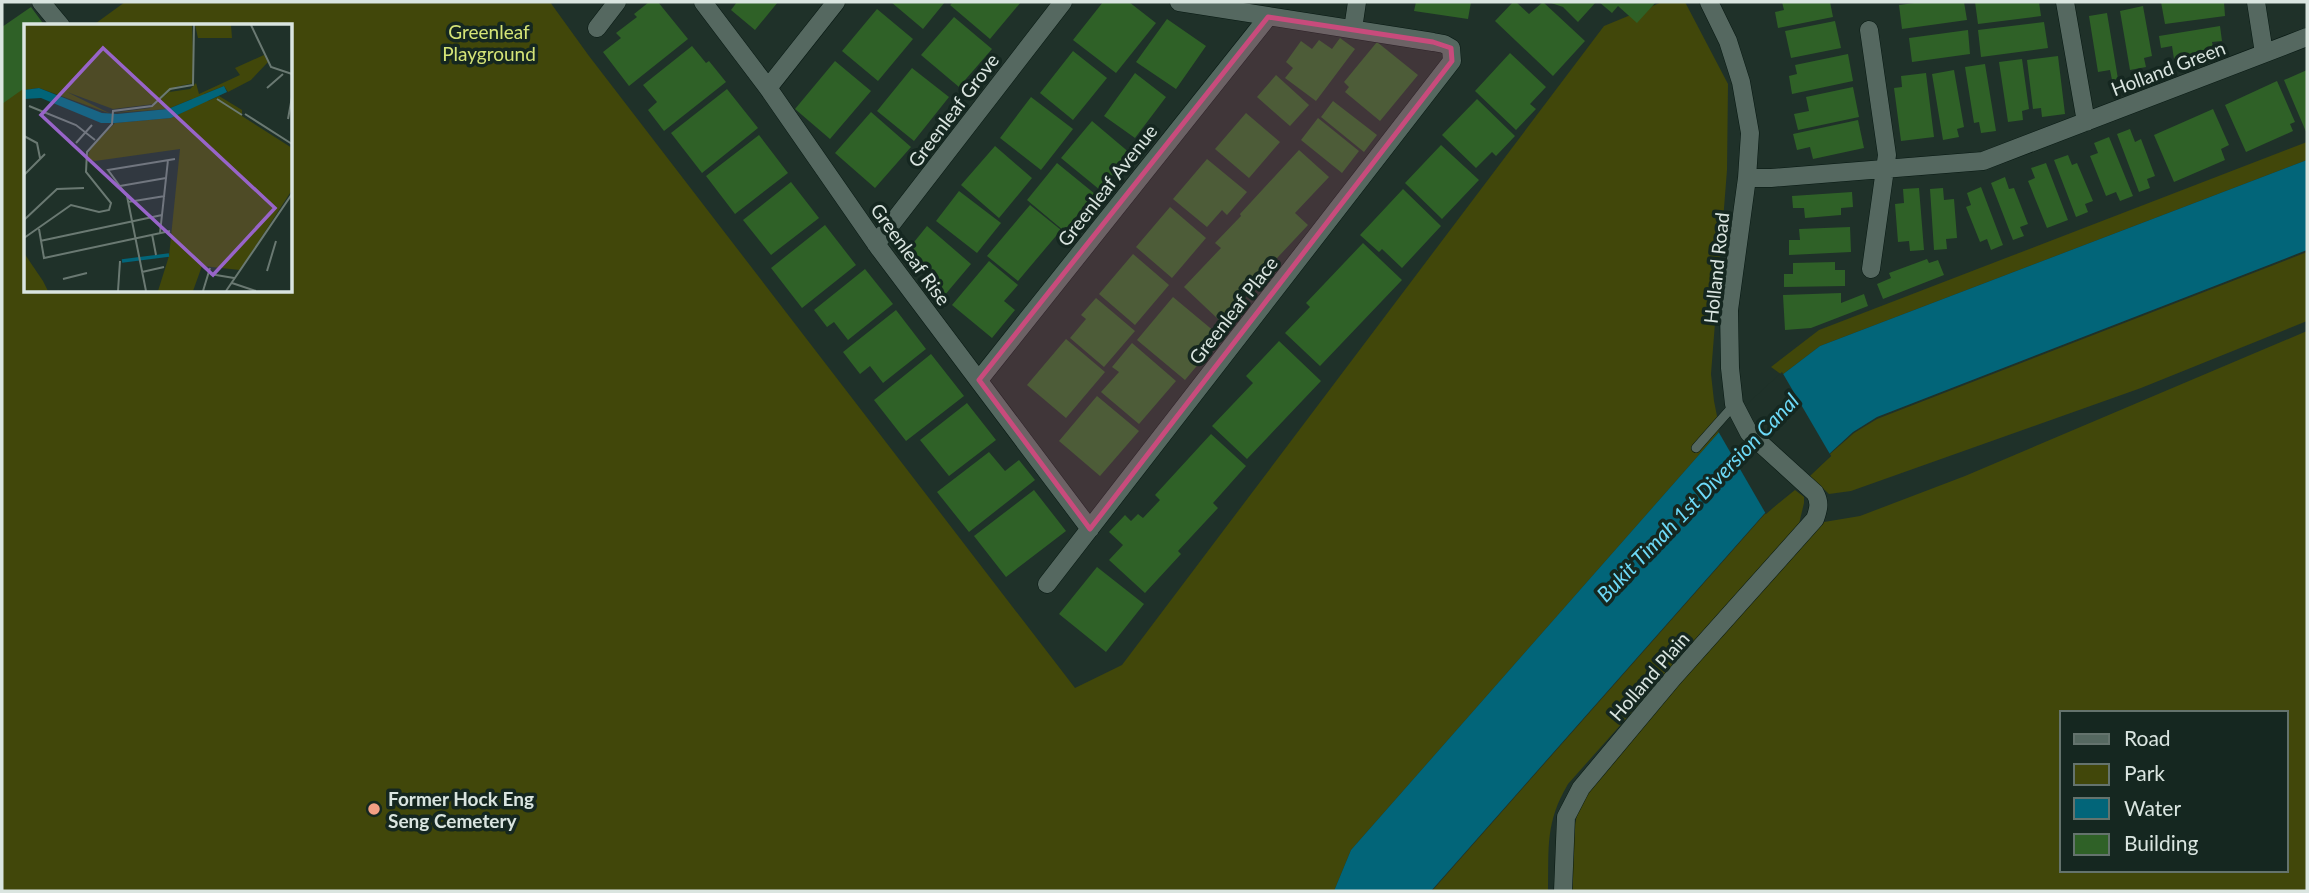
<svg xmlns="http://www.w3.org/2000/svg" width="2309" height="893" viewBox="0 0 2309 893" font-family="Lato,sans-serif">
	<style>
		.green { fill: #41470a; fill-rule: evenodd }
		.water { fill: #026579 }
		.pier { fill: #1f3129 }
		.building { fill: #2f6127 }
		.lines { fill: none; stroke-linecap: round; stroke-linejoin: round }
		.service-casing { stroke: #071812; stroke-width: 10 }
		.minor-casing { stroke: #071812; stroke-width: 19 }
		.service { stroke: #556860; stroke-width: 9 }
		.minor { stroke: #556860; stroke-width: 18 }
		.marked { fill: #c84b7c; fill-opacity: 0.2; stroke: #c84b7c; stroke-width: 5; stroke-linejoin: round }
		.poi-dot { fill: #f39f84; stroke: #152720; stroke-width: 2.5 }
		.labels { text-anchor: middle; dominant-baseline: central; stroke-width: 7; stroke-linejoin: round; paint-order: stroke }
		.park-label { font-size: 19px; fill: #d5e477; stroke: #152720 }
		.street-label { font-size: 19px; fill: #dae5e0; stroke: #152720 }
		.poi-label { font-size: 19px; font-weight: bold; fill: #dae5e0; stroke: #152720; text-anchor: start }
		.water-label { font-size: 21px; font-style: italic; fill: #6edaf8; stroke: #152720 }
		.inset-river { fill: none; stroke: #026579; stroke-width: 3.5 }
		.inset-road { fill: none; stroke: #6a7972; stroke-width: 2 }
		.view { fill: #9864c9; fill-opacity: 0.15; stroke: #9864c9; stroke-width: 3.5 }
		.inset-edge { fill: none; stroke: #dae5e0; stroke-width: 3.5 }
	</style>
	<rect width="100%" height="100%" fill="#1f3129"/>
	<path class="green" d="M125,2H550L589,56L1075,688L1122,665L1604,26L1662,2H1685L1728,84L1727,170L1711,374L1714,401L1720,431L1351,850L1334,891H2V95L26,76V290H290V26H92Z
		M2307,142V160L1820,346L1782,375L1771,367L1819,330Z
		M2307,252V321L2141,388L1851,491L1829,494L1810,476L1831,456L1830,454L1854,433L1877,419Z
		M2307,331V891H1571L1573,833L1582,792L1824,522L1860,516L1965,476ZM2062,713H2286V870H2062Z
		M1795,490L1804,497V503L1799,524L1568,784C1545,823 1549,847 1548,891H1432L1764,515Z"/>
	<path class="water" d="M2307,160V250L1877,417L1853,432L1764,514L1431,891H1334L1351,850L1720,431L1782,375L1820,346Z"/>
	<path class="pier" d="M1782,372L1831,456L1766,514L1718,431Z"/>
	<path class="building" d="M649,2H658L688,39L629,86L603,52L621,38L616,33L637,17L634,14Z
		M737,2H778L755,30L731,10Z
		M891,2H945L923,29Z
		M953,2H1021L990,39L950,5Z
		M1103,2H1129L1156,23L1116,73L1073,40Z
		M1416,2H1471L1468,19L1414,11Z
		M1513,2H1516L1529,14L1543,2L1585,41L1553,76L1495,21Z
		M1548,2H1596L1578,22L1563,7Z
		M1599,2H1656L1637,23L1618,6L1612,13Z
		M1782,2H1830L1833,17L1778,28L1775,12L1784,10Z
		M1922,2H1964L1967,20L1902,29L1899,5Z
		M1975,2H2039L2041,16L1978,24Z
		M2161,2H2224L2225,16L2165,24Z
		M2143,6L2152,56L2144,58L2146,67L2130,70L2120,11Z
		M31,7L45,26H26V87L2,104V27Z
		M877,9L913,39L878,81L842,51Z
		M2107,13L2118,79L2112,80L2110,70L2098,72L2089,16Z
		M954,17L992,49L959,87L921,55Z
		M1167,19L1206,46L1176,89L1136,62Z
		M1835,21L1841,48L1791,58L1785,31Z
		M2044,22L2048,48L1981,57L1978,30Z
		M2220,26L2222,41L2212,42L2214,52L2174,59L2172,46L2161,48L2159,36Z
		M1968,30L1970,54L1912,62L1909,38Z
		M1340,38L1355,49L1316,101L1285,78L1293,68L1286,62L1301,41L1312,49L1319,40L1332,49Z
		M1377,42L1418,75L1380,121L1345,92L1349,87L1344,82Z
		M692,46L706,63L709,61L726,82L664,131L648,110L657,102L643,85Z
		M1073,51L1107,78L1073,120L1040,93Z
		M1510,53L1546,87L1530,104L1536,109L1516,130L1475,91Z
		M1848,54L1853,81L1792,94L1789,76L1797,74L1795,65Z
		M2058,56L2065,114L2042,117L2041,108L2033,109L2027,60Z
		M2022,59L2029,109L2022,111L2023,120L2008,122L1999,62Z
		M835,61L871,91L830,139L795,109Z
		M1985,64L1996,131L1981,133L1979,122L1974,123L1965,67Z
		M912,68L949,97L914,141L877,111Z
		M1954,70L1964,127L1957,129L1959,137L1943,140L1932,74Z
		M2307,70V134L2284,80Z
		M1135,73L1166,97L1135,138L1104,116Z
		M1926,73L1934,137L1901,141L1894,88L1902,87L1901,76Z
		M1276,75L1309,105L1290,126L1257,97Z
		M2277,81L2295,122L2290,124L2293,131L2246,152L2225,105Z
		M1853,87L1859,117L1798,130L1794,114L1809,111L1806,97Z
		M727,89L758,128L702,173L671,133Z
		M1031,97L1073,129L1041,170L1000,138Z
		M1477,99L1515,136L1496,156L1492,152L1476,168L1442,135Z
		M1333,101L1377,135L1364,152L1321,117Z
		M2213,109L2229,145L2221,149L2225,160L2174,182L2154,135Z
		M871,112L911,147L875,188L835,153Z
		M1246,113L1280,142L1249,178L1215,149Z
		M1318,118L1359,151L1342,173L1301,140Z
		M1858,120L1864,148L1813,159L1810,147L1797,150L1793,134Z
		M1092,121L1131,154L1100,190L1061,158Z
		M2130,129L2135,142L2141,139L2155,176L2147,179L2150,188L2139,192L2117,134Z
		M759,135L788,173L735,214L706,176Z
		M2109,137L2133,196L2120,201L2116,192L2106,196L2090,156L2098,153L2094,143Z
		M1441,145L1479,180L1442,219L1405,183Z
		M995,146L1032,178L999,218L961,185Z
		M1299,150L1329,177L1295,213L1308,225L1219,320L1184,287L1221,248L1215,243L1241,216L1240,214Z
		M2068,155L2072,165L2077,163L2093,201L2085,204L2088,212L2076,217L2054,160Z
		M1207,159L1247,192L1227,215L1222,210L1207,227L1173,199Z
		M1057,163L1095,194L1064,231L1027,200Z
		M2046,163L2068,220L2047,228L2028,181L2035,178L2031,168Z
		M2005,177L2009,189L2014,188L2028,224L2020,227L2024,236L2013,240L1991,183Z
		M791,182L819,218L771,255L743,220Z
		M1981,187L2003,245L1991,250L1987,239L1980,242L1966,207L1971,205L1967,193Z
		M1919,188L1924,250L1910,251L1909,241L1898,242L1895,204L1904,203L1903,189Z
		M1943,188L1944,200L1954,199L1957,238L1946,239L1947,249L1934,250L1930,189Z
		M1403,189L1441,226L1402,268L1382,249L1379,252L1360,235Z
		M959,191L1001,223L977,253L936,221Z
		M1852,192L1853,207L1841,208V215L1805,218L1804,208H1793L1792,196Z
		M1030,205L1061,230L1018,281L987,256Z
		M1170,207L1206,238L1172,278L1136,247Z
		M825,225L856,265L802,308L771,268Z
		M927,226L971,264L944,296L906,252Z
		M1850,227L1851,252L1789,255V240H1800L1799,229Z
		M1363,243L1402,280L1320,366L1285,333L1310,307L1306,303Z
		M1133,254L1169,285L1135,325L1099,294Z
		M1927,259L1929,263L1938,260L1944,275L1883,299L1877,284L1891,278L1889,273Z
		M989,261L1018,285L1004,301L1015,310L992,338L952,305Z
		M1835,262V270H1845V286L1784,287V274H1793V263Z
		M865,269L893,304L848,340L834,322L827,327L814,310Z
		M1841,293V303L1864,294L1868,306L1811,328L1785,330L1783,295Z
		M1173,297L1221,337L1185,380L1137,340Z
		M1096,298L1135,331L1104,367L1070,338L1086,319L1081,315Z
		M896,310L926,349L883,383L870,366L860,374L843,352Z
		M1066,339L1105,372L1066,418L1027,385Z
		M1279,341L1321,381L1247,459L1212,426L1253,383L1246,376Z
		M1132,343L1176,381L1139,424L1101,392L1119,372L1112,367Z
		M931,354L964,396L906,441L874,400Z
		M1097,396L1139,431L1100,476L1059,441Z
		M967,403L996,440L949,476L920,440Z
		M1211,434L1246,466L1213,503L1218,508L1178,551L1181,554L1145,593L1109,560L1123,545L1109,532L1125,515L1131,521L1138,514L1143,518L1160,500L1155,495Z
		M989,452L1005,471L1019,460L1035,480L969,532L937,492Z
		M1034,490L1066,531L1006,577L974,536Z
		M1097,567L1144,604L1106,652L1059,614Z"/>
	<g class="lines">
		<defs>
			<path id="service" d="M1696,448L1734,405"/>
			<path id="minor" d="M41,2L61,26
				M703,2L768,88L879,248L1090,529
				M2065,2L2086,122
				M2256,2L2264,53
				M597,28L617,2
				M1353,29L1357,2
				M1869,30L1887,155L1871,269
				M768,88L836,2
				M1747,178H1771L1983,161L2307,37
				M876,244L1063,2
				M979,380L1268,17
				M1047,584L1452,61L1451,48L1444,44L1433,42L1179,2
				M1563,891L1566,817L1581,788L1673,678L1815,519C1819,508 1820,502 1815,493L1749,433L1734,404L1730,368L1729,310L1747,178L1750,133L1741,82L1728,41L1709,2"/>
		</defs>
		<use href="#service" class="service-casing"/>
		<use href="#minor" class="minor-casing"/>
		<use href="#service" class="service"/>
		<use href="#minor" class="minor"/>
	</g>
	<path class="marked" d="M1268,17L1433,42L1451,48L1452,61L1090,529L979,380Z"/>
	<circle class="poi-dot" cx="374" cy="809" r="7"/>
	<g class="labels">
		<g class="park-label">
			<text x="489" y="31">Greenleaf<tspan x="489" dy="22">Playground</tspan></text>
		</g>
		<g class="street-label">
			<text transform="translate(2168 68) rotate(-21)">Holland Green</text>
			<text transform="translate(953 110) rotate(-53)">Greenleaf Grove</text>
			<text transform="translate(1107 185) rotate(-52)">Greenleaf Avenue</text>
			<text transform="translate(911 254) rotate(54)">Greenleaf Rise</text>
			<text transform="translate(1716 268) rotate(-84)">Holland Road</text>
			<text transform="translate(1233 310) rotate(-52)">Greenleaf Place</text>
			<text transform="translate(1649 676) rotate(-49)">Holland Plain</text>
		</g>
		<g class="poi-label">
			<text x="388" y="798">Former Hock Eng<tspan x="388" dy="22">Seng Cemetery</tspan></text>
		</g>
		<g class="water-label">
			<text transform="translate(1697 497) rotate(-46)">Bukit Timah 1st Diversion Canal</text>
		</g>
	</g>
	<g transform="translate(24 24)">
		<rect width="268" height="268" fill="#1f3129"/>
		<path d="M0,1H168L170,59L151,63L130,80L89,85L43,68L87,90L15,64L0,66ZM171,1H207L208,14H174ZM240,31L244,38L227,56L204,68L200,62L180,70L184,77L195,72L218,86V92L268,124V166L216,246L178,242L169,267H134L145,232L156,125L71,137L63,135L66,125L91,99L147,94L172,82L168,75L144,85L89,89L126,84L145,68L166,65L172,59L175,70L216,51L211,44ZM0,229L19,257L24,267H0Z" fill="#41470a"/>
		<path d="M200,62L203,68L147,94L91,99H77L17,74L0,75V66L15,64L78,89L93,90L144,85Z" fill="#026579"/>
		<path class="inset-river" d="M98,237L145,231"/>
		<path class="inset-road" d="M227,1L247,43L268,50M243,64L259,50M193,75L218,91M5,82L52,101L71,116M221,90L268,120M264,95L268,73M0,112L13,119L16,134M52,119L68,101M0,151L21,130M96,162L142,154M104,178L141,172M0,196L33,165L60,164M15,205L20,234L146,207M136,209L144,136M128,210L132,231M0,214L47,181L75,188L85,186L87,179L62,148L63,128L88,100L89,87L128,82L146,65L169,61L170,1M16,217L138,191M243,247L252,217M118,248L140,243M186,250L210,254M39,255L63,249M208,259L232,267M94,267L96,237M122,267L103,172L84,146L151,135M179,267L186,244M202,267L268,170"/>
		<path class="view" d="M79,24L251,184L189,251L17,91Z"/>
		<rect width="268" height="268" class="inset-edge"/>
	</g>
	<rect width="2309" height="893" fill="none" stroke="#dae5e0" stroke-width="7"/>
	<rect x="2060" y="711" width="228" height="161" fill="#152720" stroke="#64736d" stroke-width="2"/>
	<rect x="2074" y="734" width="35" height="10" fill="#556860" stroke="#64736d" stroke-width="2"/>
	<text x="2124" y="746" font-size="21" fill="#dae5e0">Road</text>
	<rect x="2074" y="764" width="35" height="21" fill="#41470a" stroke="#64736d" stroke-width="2"/>
	<text x="2124" y="781" font-size="21" fill="#dae5e0">Park</text>
	<rect x="2074" y="798" width="35" height="21" fill="#026579" stroke="#64736d" stroke-width="2"/>
	<text x="2124" y="816" font-size="21" fill="#dae5e0">Water</text>
	<rect x="2074" y="834" width="35" height="21" fill="#2f6127" stroke="#64736d" stroke-width="2"/>
	<text x="2124" y="851" font-size="21" fill="#dae5e0">Building</text>
</svg>
